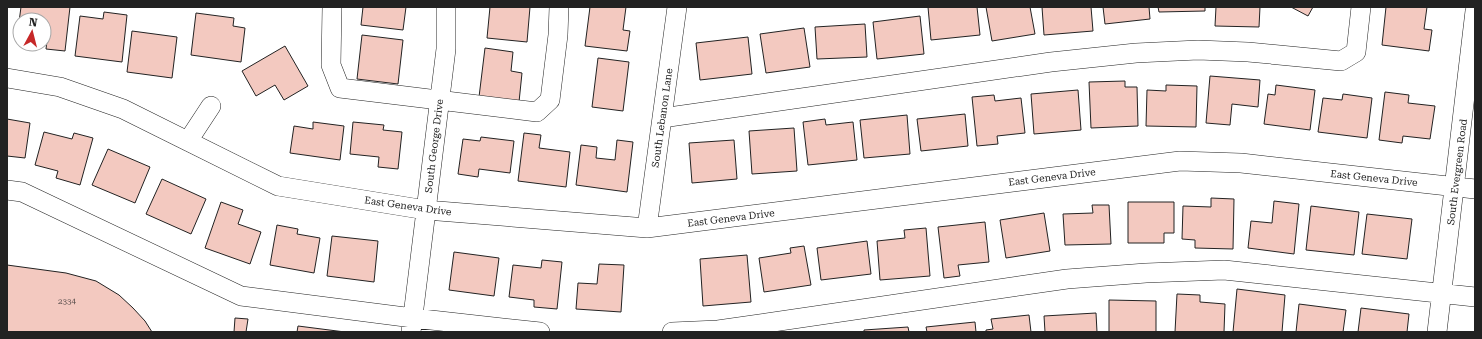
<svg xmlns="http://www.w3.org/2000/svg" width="1482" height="339" viewBox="0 0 1482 339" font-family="'Roboto Serif',serif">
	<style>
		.building { fill: #f3c9c0; stroke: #222 }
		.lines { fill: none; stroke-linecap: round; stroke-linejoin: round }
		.minor-casing { stroke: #222; stroke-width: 20 }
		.minor { stroke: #fff; stroke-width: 19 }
		.labels { text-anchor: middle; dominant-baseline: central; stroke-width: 3; stroke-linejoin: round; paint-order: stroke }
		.number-label { font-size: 8px; fill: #564c4a }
		.street-label { font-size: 10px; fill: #222; stroke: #fff }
	</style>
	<rect width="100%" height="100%" fill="#fff"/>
	<path class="building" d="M21,7H70L65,51L46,49L47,41L44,40V20H20V37H17Z
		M363,7H406L403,30L361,25Z
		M490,7H530L527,42L487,38Z
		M590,7H626L623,30L630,31L627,51L585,46Z
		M928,7H977L980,35L931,40Z
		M986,7H1030L1035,34L992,41Z
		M1042,7H1091L1093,31L1044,35Z
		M1103,7H1149L1150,19L1105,24Z
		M1158,7H1205V11L1159,12Z
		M1216,7H1260L1259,27L1215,26Z
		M1291,7H1313L1308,16Z
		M1386,7H1427L1424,29L1432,30L1429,51L1382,45Z
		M104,12L127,15L122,62L75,56L80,16L103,19Z
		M196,13L234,18L233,26L245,28L241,62L191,55Z
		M920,16L924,54L877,59L873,22Z
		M865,24L867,57L817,59L815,27Z
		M804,28L810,67L766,73L760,34Z
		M132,31L177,37L172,78L127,72Z
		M362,35L403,40L398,84L357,79Z
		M748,37L752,74L700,80L696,43Z
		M285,46L308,86L284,100L275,85L256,96L242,71Z
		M485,48L513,52L511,71L522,73L519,102L479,97Z
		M598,58L629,62L623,111L592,107Z
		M1210,76L1260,80L1258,107L1232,104L1230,125L1206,123Z
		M1125,81V87H1137L1138,126L1091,128L1089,82Z
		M1166,85L1197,86L1196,127L1146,126L1147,90L1166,91Z
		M1276,85L1315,90L1310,130L1264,124L1268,94L1275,95Z
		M1078,90L1081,130L1034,134L1031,94Z
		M1385,92L1409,95L1408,103L1435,106L1430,139L1403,136L1402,143L1379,140Z
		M1343,94L1372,98L1367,138L1318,132L1323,98L1342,100Z
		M994,95L995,101L1021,98L1025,133L997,136L998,144L977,146L972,97Z
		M965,114L968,146L921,151L917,119Z
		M907,115L910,154L864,158L860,120Z
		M7,119L30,123L25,158L7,156Z
		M825,119L826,125L853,122L857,160L808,165L803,122Z
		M313,122L344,126L340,160L290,153L294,126L313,129Z
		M353,122L384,125L383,130L402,132L398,169L378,167L379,157L350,154Z
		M794,128L797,171L752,174L749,131Z
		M44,132L72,139L74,133L93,138L80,185L56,178L58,171L35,165Z
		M524,133L541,135L539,148L570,152L566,187L518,181Z
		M481,137L514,141L510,173L479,169L478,177L458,174L463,139L480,141Z
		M617,140L633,142L627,192L576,185L581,145L597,147L596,158L615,160Z
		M734,140L737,179L692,183L689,143Z
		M108,149L150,167L135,203L92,185Z
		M162,179L206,199L191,234L146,214Z
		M1211,198L1234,199L1233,249L1195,248V240L1182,239L1183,206L1211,207Z
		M1274,201L1299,204L1294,254L1248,248L1251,221L1272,223Z
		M221,202L243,210L238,224L261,232L250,264L205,248Z
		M1128,202H1174V233H1164V243H1128Z
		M1092,205H1109L1111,244L1065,245L1063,214L1093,213Z
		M1311,206L1359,212L1354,255L1306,250Z
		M1044,213L1050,251L1006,258L1000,220Z
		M1367,214L1412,219L1407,259L1362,254Z
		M985,222L989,262L958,265L960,276L944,278L938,227Z
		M277,225L298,229L297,234L320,238L314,273L270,265Z
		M926,228L930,276L880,280L877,241L905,238L904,230Z
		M332,236L378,241L374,282L327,276Z
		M867,241L871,274L821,280L817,248Z
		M804,246L811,285L764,292L759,258L791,253L790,248Z
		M454,252L499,258L494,296L449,290Z
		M747,255L751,302L703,306L700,259Z
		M542,260L562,262L557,309L534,307V300L509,297L513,265L541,268Z
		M599,264L624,265L621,312L576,309L578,283L597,284Z
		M7,265L66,273L96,281L119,295L133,308L145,321L152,332H7Z
		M1237,289L1285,295L1282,332H1233Z
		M1177,294L1200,295V302L1225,304L1224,332H1175Z
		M1109,300L1156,301V332H1109Z
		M1299,304L1346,310L1343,332H1296Z
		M1361,308L1409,314L1407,332H1358Z
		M1096,313L1097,332H1045L1044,316Z
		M1029,315L1031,332H986V330L993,329L991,319Z
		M235,318L248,319L246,332H234Z
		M975,322L976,332H927L926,327Z
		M298,326L345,332H297Z
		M908,327L909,332H864V330Z"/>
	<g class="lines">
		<defs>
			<path id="minor" d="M332,7L331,65L340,88L537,112L550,100L558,35L559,7
				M7,78L60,87L123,109L278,186L426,210L647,228L1180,161L1241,163L1475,189
				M662,118L1051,62L1136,53L1198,50L1248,52L1341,61L1356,52L1361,7
				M188,141L211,106
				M7,190L22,192L241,296L413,318L540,332
				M647,228L677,7
				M411,332L446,49V7
				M672,332L718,330L1067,279L1146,273L1224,270L1475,297
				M1437,332L1475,11"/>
		</defs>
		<use href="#minor" class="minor-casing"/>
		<use href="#minor" class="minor"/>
	</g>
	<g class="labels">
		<g class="number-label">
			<text x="67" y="301">2334</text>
		</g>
		<g class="street-label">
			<text transform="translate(662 118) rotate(-82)">South Lebanon Lane</text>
			<text transform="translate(434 146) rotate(-83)">South George Drive</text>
			<text transform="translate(1457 172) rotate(-83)">South Evergreen Road</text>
			<text transform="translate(1052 177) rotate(-7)">East Geneva Drive</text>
			<text transform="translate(1374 178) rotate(6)">East Geneva Drive</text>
			<text transform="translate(408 206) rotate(8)">East Geneva Drive</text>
			<text transform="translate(731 218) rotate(-7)">East Geneva Drive</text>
		</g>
	</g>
	<rect width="1482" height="339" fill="none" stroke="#222222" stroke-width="16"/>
	<g transform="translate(32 32) rotate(7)"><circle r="19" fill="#ffffff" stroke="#a7a7a7"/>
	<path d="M0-3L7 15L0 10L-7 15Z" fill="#c62828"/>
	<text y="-6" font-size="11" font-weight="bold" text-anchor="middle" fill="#222222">N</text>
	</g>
</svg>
